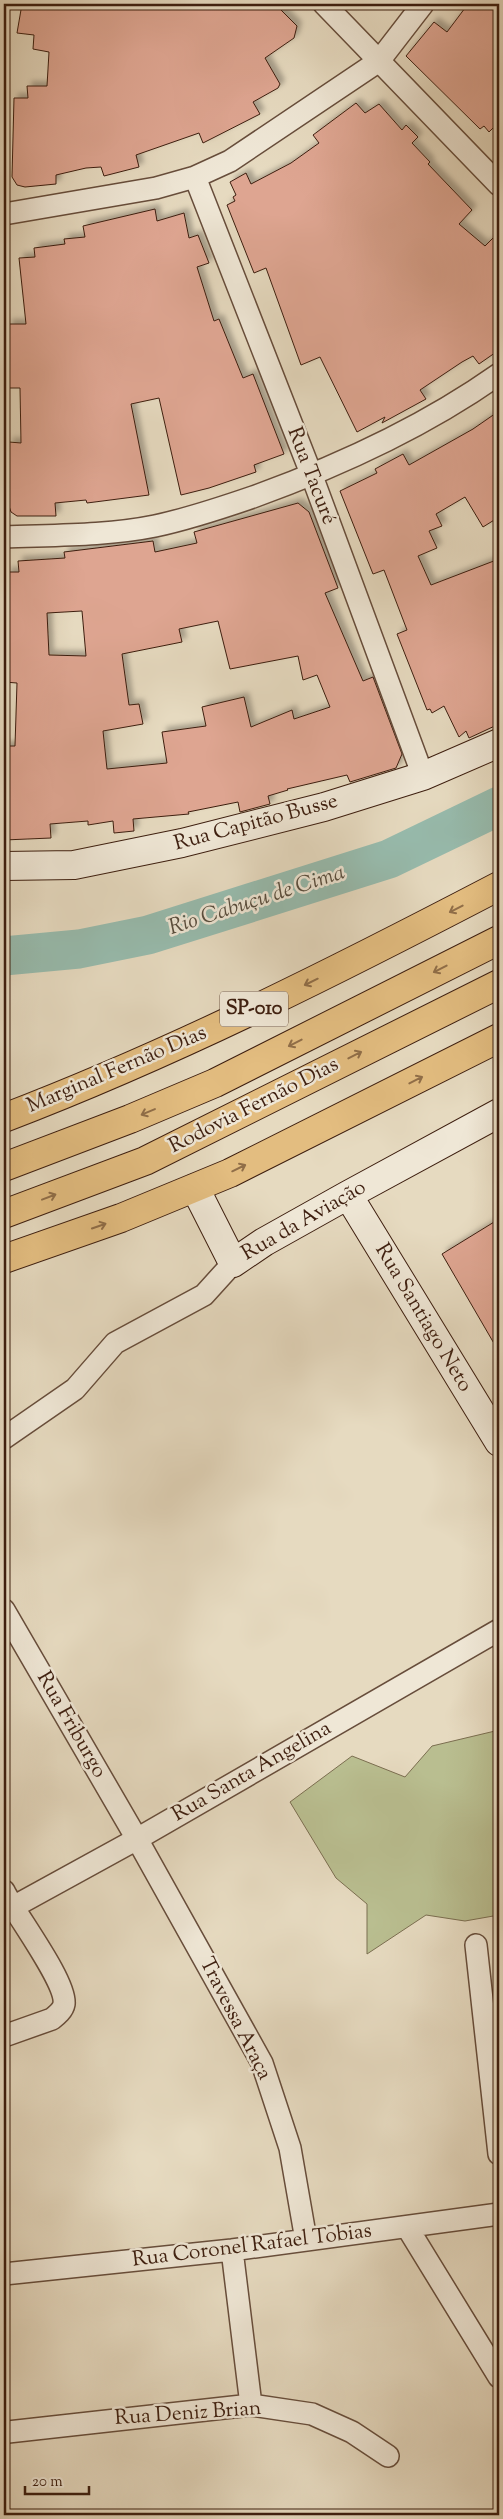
<svg xmlns="http://www.w3.org/2000/svg" width="503" height="2519" viewBox="0 0 503 2519" font-family="'Sorts Mill Goudy',serif">
	<style>
		.green { fill: #b9be90; stroke: #7b6e50 }
		.lines { fill: none; stroke-linecap: round; stroke-linejoin: round }
		.river { stroke: #97bbad; stroke-width: 39 }
		.building { fill: #dea591; stroke: #3d1e0f; fill-rule: evenodd; filter: url(#shadow) }
		.street-casing { stroke: #674d3b; stroke-width: 24 }
		.secondary-casing { stroke: #3d1e0f; stroke-width: 30 }
		.highway-casing { stroke: #3d1e0f; stroke-width: 30 }
		.street { stroke: #efe7d6; stroke-width: 21 }
		.secondary { stroke: #efe7d6; stroke-width: 28 }
		.highway { stroke: #e3bd80; stroke-width: 28 }
		.oneway { stroke: #906e48 }
		.labels { text-anchor: middle; dominant-baseline: central; stroke-width: 5; stroke-linejoin: round; paint-order: stroke }
		.shield { fill: #efe7d6; stroke: #725a4b; stroke-width: 1 }
		.shield-label { font-size: 20px; font-weight: bold; fill: #3d1e0f }
		.street-label { font-size: 21px; fill: #3d1e0f; stroke: #efe7d6 }
		.water-label { font-size: 22px; font-style: italic; fill: #584d3e; stroke: #efe7d6 }
	</style>
	<defs>
		<filter id="shadow"><feDropShadow dx="4.5" dy="-4.5" stdDeviation="2.5" flood-color="#0004"/></filter>
	</defs>
	<rect width="100%" height="100%" fill="#e6dac0"/>
	<filter id="stains"><feTurbulence type="fractalNoise" baseFrequency=".004" numOctaves="4"/><feColorMatrix values="0 0 0 0 .2 0 0 0 0 .09 0 0 0 0 .02 0 0 0 .5 -.17"/></filter>
	<radialGradient id="worn" r=".72"><stop offset=".6" stop-color="#630" stop-opacity="0"/><stop offset="1" stop-color="#630" stop-opacity=".3"/></radialGradient>
	<path class="green" d="M495,1731L499,1733V1915L465,1921L426,1915L367,1954V1904L336,1878L290,1802L352,1756L405,1777L432,1746Z"/>
	<g class="lines">
		<path class="river" d="M4,956L79,949L148,935L389,859L499,806"/>
	</g>
	<path class="building" d="M22,4H275L297,26L294,38L265,58L280,84L278,88L253,102L260,114L203,143L199,133L136,155L139,167L104,176L101,167L86,168L56,175V184L25,187L17,185L12,177L14,98H28L27,86H47L49,52L33,49L34,35L17,33Z
		M468,4H499V122L489,132L484,126L480,129L406,56L434,22L447,32Z
		M356,103L365,113L379,104L402,130L406,125L418,137L412,143L430,162L428,164L472,210L459,224L485,246L499,232V350L479,364L473,356L462,362L420,390L426,399L382,423L385,417L357,432L320,357L301,365L266,268L254,273L227,205L235,201L233,197L236,195L230,182L246,173L251,184L291,163L319,143L313,135Z
		M155,209L157,221L184,213L189,238L198,235L209,263L197,267L214,321L219,319L243,378L253,374L284,454L254,465L256,472L209,488L181,495L159,398L131,404L149,495L87,503L86,500L55,503L56,516H17L11,512L8,503L9,442L21,443L20,388H9L8,324H26L19,258L35,257L34,248L65,244L64,239L85,237L83,226Z
		M499,411V517L483,527L465,497L436,514L442,526L429,531L437,548L418,556L431,585L499,559V724L469,738L466,731L459,737L444,706L432,713L430,709L427,710L397,634L407,630L384,570L373,574L340,491L377,473L375,469L403,454L409,465L473,429Z
		M298,503L309,512L338,588L325,593L363,681L373,677L402,754L396,768L350,782L347,775L287,789L288,790L268,796L270,804L240,812L238,802L188,812L189,814L133,819L134,831L114,833L113,821L88,825V821L50,824L51,838L4,840V746H15L17,683L4,682L7,572H19L18,561L65,558L64,552L153,541L155,552L197,543L194,532ZM82,611L86,656L49,655L47,613ZM218,621L230,669L298,656L303,680L317,675L330,707L294,719L292,710L251,727L244,697L202,707L206,726L162,732L167,763L107,769L103,731L143,724L139,704L129,705L122,654L182,642L179,629Z
		M499,1219V1352L442,1254Z"/>
	<g class="lines">
		<defs>
			<path id="street" d="M324,4L499,185
				M195,177L312,476L423,776
				M4,214L156,188L195,177L230,161L379,61L423,4
				M4,537C53,535 106,536 155,526C188,519 221,508 253,497C339,466 424,427 499,374
				M4,1438L75,1389L115,1343L204,1295L233,1263
				M4,1610L137,1839L262,2063L290,2148L306,2240
				M4,1891C15,1914 67,1982 64,2004C63,2010 57,2015 52,2019L4,2036
				M4,1912L137,1839L499,1630
				M476,1945L499,2154
				M407,2227L499,2377
				M232,2250L251,2405
				M4,2274L232,2250L499,2214
				M8,2432L251,2405L312,2414L352,2432L388,2456"/>
			<path id="secondary" d="M4,866L74,865L182,843L324,807L423,776L499,743
				M195,1188L233,1263L264,1242L348,1195L499,1113
				M348,1195L499,1442"/>
			<path id="highway" d="M4,1118C174,1053 338,970 499,886
				M4,1167L130,1119L215,1083L499,940
				M4,1214L145,1161L499,984
				M4,1259L121,1218L230,1173L499,1038"/>
		</defs>
		<use href="#street" class="street-casing"/>
		<use href="#secondary" class="secondary-casing"/>
		<use href="#highway" class="highway-casing"/>
		<use href="#street" class="street"/>
		<use href="#secondary" class="secondary"/>
		<use href="#highway" class="highway"/>
	</g>
	<defs><path id="oneway-shaft" d="M-6 0H5M1.5-3L5.5 0L1.5 3" fill="none" stroke-width="1.6" stroke-linecap="round" stroke-linejoin="round" transform="scale(1.25)"/></defs>
	<g class="oneway">
		<use href="#oneway-shaft" transform="translate(456 909) rotate(153)"/>
		<use href="#oneway-shaft" transform="translate(440 969) rotate(153)"/>
		<use href="#oneway-shaft" transform="translate(311 982) rotate(154)"/>
		<use href="#oneway-shaft" transform="translate(295 1043) rotate(153)"/>
		<use href="#oneway-shaft" transform="translate(355 1055) rotate(-27)"/>
		<use href="#oneway-shaft" transform="translate(416 1080) rotate(-27)"/>
		<use href="#oneway-shaft" transform="translate(148 1112) rotate(157)"/>
		<use href="#oneway-shaft" transform="translate(239 1168) rotate(-26)"/>
		<use href="#oneway-shaft" transform="translate(49 1197) rotate(-21)"/>
		<use href="#oneway-shaft" transform="translate(99 1226) rotate(-19)"/>
	</g>
	<g class="labels">
		<rect class="shield" x="220" y="991.5" width="68" height="35" rx="4"/>
		<g class="shield-label">
			<text x="254" y="1009">SP-010</text>
		</g>
		<g class="street-label">
			<text transform="translate(311 476) rotate(69)">Rua Tacuré</text>
			<text transform="translate(256 823) rotate(-15)">Rua Capitão Busse</text>
			<text transform="translate(117 1070) rotate(-23)">Marginal Fernão Dias</text>
			<text transform="translate(254 1106) rotate(-27)">Rodovia Fernão Dias</text>
			<text transform="translate(304 1221) rotate(-30)">Rua da Aviação</text>
			<text transform="translate(423 1318) rotate(59)">Rua Santiago Neto</text>
			<text transform="translate(71 1725) rotate(60)">Rua Friburgo</text>
			<text transform="translate(252 1772) rotate(-30)">Rua Santa Angelina</text>
			<text transform="translate(235 2019) rotate(63)">Travessa Araça</text>
			<text transform="translate(252 2246) rotate(-7)">Rua Coronel Rafael Tobias</text>
			<text transform="translate(188 2414) rotate(-4)">Rua Deniz Brian</text>
		</g>
		<g class="water-label">
			<text transform="translate(257 901) rotate(-18)">Rio Cabuçu de Cima</text>
		</g>
	</g>
	<rect width="503" height="2519" fill="none" stroke="#e6dac0" stroke-width="20"/>
	<rect x="5" y="5" width="493" height="2509" fill="none" stroke="#3d1e0f" stroke-width="2.5"/>
	<rect x="10" y="10" width="483" height="2499" fill="none" stroke="#3d1e0f"/>
	<path d="M25 2486v8h64v-8" fill="none" stroke="#3d1e0f" stroke-width="2.5"/>
	<text x="32" y="2486" font-size="15" fill="#3d1e0f" stroke="#efe7d6" stroke-width="4" paint-order="stroke">20 m</text>
	<rect width="100%" height="100%" filter="url(#stains)"/>
	<rect width="100%" height="100%" fill="url(#worn)"/>
</svg>
